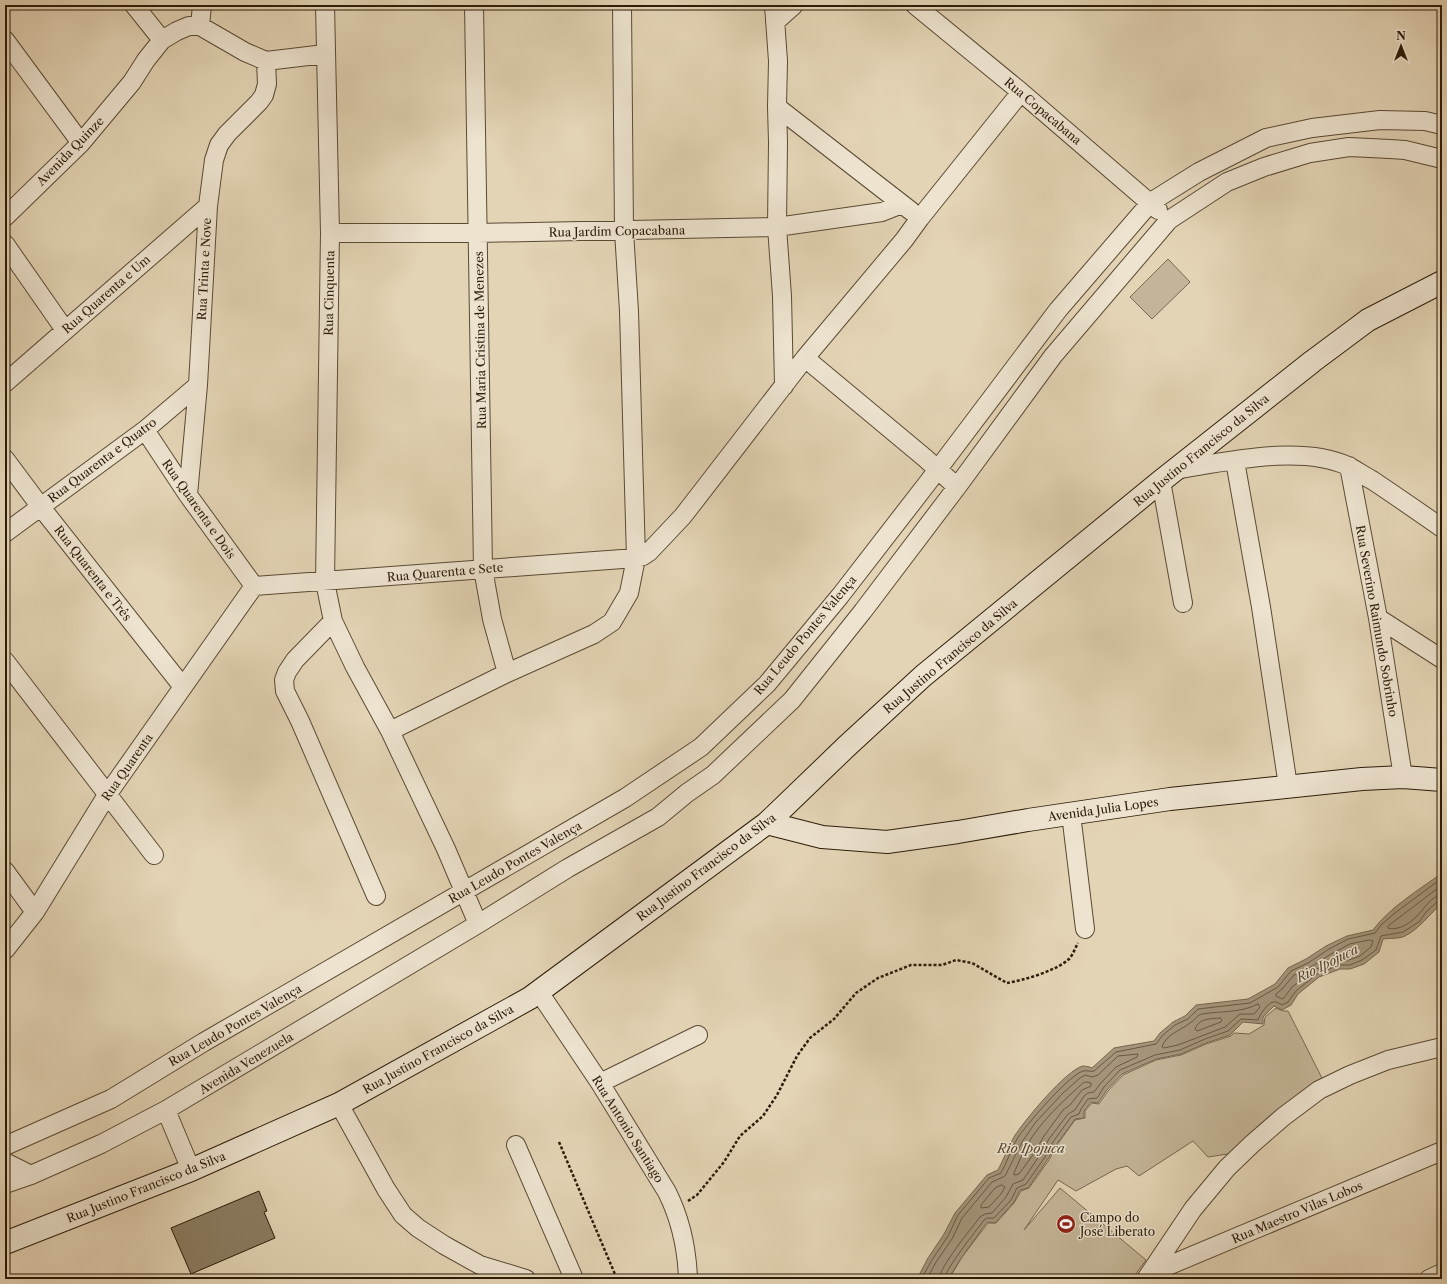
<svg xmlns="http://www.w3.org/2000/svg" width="1447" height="1284" viewBox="0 0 1447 1284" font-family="'Libre Caslon Text',serif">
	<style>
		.green { fill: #c4b598; stroke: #786850 }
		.water { fill: #a5957b; stroke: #75654d }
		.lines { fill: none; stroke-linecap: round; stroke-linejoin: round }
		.shore { stroke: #685842; stroke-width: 1 }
		.building { fill: #8b7c62; stroke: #2c1c09 }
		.street-casing { stroke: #5a4a34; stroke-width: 20 }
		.secondary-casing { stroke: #2c1c09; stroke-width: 24 }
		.path { stroke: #2c1c09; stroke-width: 2.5; stroke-dasharray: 3 2; stroke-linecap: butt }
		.street { stroke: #ede3cf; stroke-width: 18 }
		.secondary { stroke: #ede3cf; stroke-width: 22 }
		.labels { text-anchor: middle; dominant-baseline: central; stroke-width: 3; stroke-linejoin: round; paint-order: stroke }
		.street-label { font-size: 12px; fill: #2c1c09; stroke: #ede3cf }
		.poi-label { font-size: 12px; fill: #2c1c09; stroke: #ede3cf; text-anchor: start }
		.water-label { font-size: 13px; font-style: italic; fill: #564631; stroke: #ede3cf }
	</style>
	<rect width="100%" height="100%" fill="#e3d4b5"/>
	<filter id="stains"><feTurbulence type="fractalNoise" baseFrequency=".005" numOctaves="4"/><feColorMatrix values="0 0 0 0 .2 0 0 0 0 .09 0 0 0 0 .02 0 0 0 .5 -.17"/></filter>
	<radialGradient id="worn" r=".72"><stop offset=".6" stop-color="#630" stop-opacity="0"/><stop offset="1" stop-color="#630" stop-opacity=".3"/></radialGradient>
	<path class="green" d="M1168,259L1190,282L1152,319L1130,297Z
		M1276,1008L1283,1011H1288L1323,1080L1234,1153L1208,1157L1193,1141L1139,1176L1127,1166L1116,1169L1076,1191L1058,1180L1024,1230L1060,1188L1146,1260L1132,1279H949L962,1257L988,1223H996L1014,1203L1021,1191L1029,1188L1049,1160L1057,1145L1075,1120L1085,1118V1111L1092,1103L1099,1104L1108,1091L1123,1075L1156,1060L1181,1055L1206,1044L1231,1036L1234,1033L1249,1034L1264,1025L1265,1017Z"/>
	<path class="water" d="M1442,873V903C1430,914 1419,929 1405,936C1399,939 1390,938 1383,939L1379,952L1364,964L1350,969H1340L1319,977L1298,994L1291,1005L1282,1010L1274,1006L1263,1017V1024L1243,1022L1230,1035L1206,1043L1181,1054L1156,1059L1122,1074L1107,1090L1098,1103L1091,1102L1084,1111V1118L1075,1119L1056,1145L1048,1159L1028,1188L1020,1190L1014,1202L995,1223L987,1222L962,1257L948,1279H917L928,1258L944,1234L955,1213L987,1175L998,1170C1004,1159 1008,1147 1014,1137C1023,1122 1067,1069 1083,1066C1086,1066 1090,1067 1092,1068L1114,1048L1154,1041L1160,1033L1173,1022L1185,1016L1196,1005L1248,999L1275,984L1288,968L1306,959L1326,946L1347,936L1373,930C1390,907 1419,890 1442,873Z"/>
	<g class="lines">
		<path class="shore" d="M1442,885L1388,926V928C1397,931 1409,924 1416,917C1424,910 1430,896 1442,895
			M1370,940L1373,941L1371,947L1360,956L1349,960H1337L1314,970L1292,987L1284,998L1282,999L1276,996V994L1282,989L1294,975L1311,967L1331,954L1350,944Z
			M1258,1004L1260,1007L1254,1014H1240L1225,1027L1178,1045L1164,1048L1162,1047C1166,1034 1180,1031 1190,1023C1195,1020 1197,1015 1202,1014C1221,1011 1241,1013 1258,1004Z
			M1220,1018L1222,1020L1221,1022L1197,1031L1195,1029C1199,1018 1210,1019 1220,1018Z
			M1086,1082L1091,1083V1086L1082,1090L1070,1105L1063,1110L1044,1136L1035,1152L1019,1174L1014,1175V1173C1018,1164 1022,1154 1027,1145C1041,1121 1063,1101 1083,1083Z
			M1002,1185L1005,1187L1001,1194L989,1207L981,1208V1205L995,1188Z
			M921,1279L932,1260L948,1236L958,1215L989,1178L1001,1173C1007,1162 1011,1150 1017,1139C1026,1125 1068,1076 1083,1071C1086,1070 1090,1072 1094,1071L1116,1052L1156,1044L1163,1035L1175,1025L1188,1019L1198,1009L1250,1003L1278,987L1291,971L1308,963L1329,949L1348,939L1375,933L1381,925L1395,913L1442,878
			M927,1279L936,1262L952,1239L962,1218L992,1182L1005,1176L1022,1142L1035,1123L1063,1093L1080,1078L1085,1075L1092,1077L1098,1075L1118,1056L1138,1054L1137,1057L1116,1067L1100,1084L1094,1092L1088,1093L1084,1096L1075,1110L1068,1114L1049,1139L1040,1155L1023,1180L1013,1184L1006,1197L992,1213L985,1214L980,1217C971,1229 940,1266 939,1279
			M944,1279C946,1268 976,1231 984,1220L987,1218H994L1011,1200L1017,1188L1026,1184L1045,1157L1053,1142L1071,1117L1079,1114L1081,1109L1088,1099L1097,1098L1104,1087L1120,1070L1155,1055L1180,1050L1205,1039L1228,1031L1241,1019L1258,1020C1260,1014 1267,1004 1273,1002C1276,1001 1280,1004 1282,1005L1288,1002L1296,991L1317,974L1339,965H1350L1362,960L1376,950L1381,936L1403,932L1420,921L1426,912L1438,901L1442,900"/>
	</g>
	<path class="building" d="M259,1191L267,1211L264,1212L275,1238L191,1274L171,1228Z"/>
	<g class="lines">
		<defs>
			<path id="street" d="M134,5L162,40
				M325,5L330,233L325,582L333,621L295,660L287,672L284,680L285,691L300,721L376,896
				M474,5L483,569L492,619L507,673
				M774,5L778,61L777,107L778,142L777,227L782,296L784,386
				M915,5L1021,92L1158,210
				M775,22L794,5
				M200,26L202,5
				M5,40L81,143
				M777,107L911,211
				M5,217L81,143L132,82L146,60L162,40L177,31L189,26H200L245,52L266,61L325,54
				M330,233H478L777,227L882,212L902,204
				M5,244L65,330
				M805,358L925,458L957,487
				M5,383L208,206
				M145,430L188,495L254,586
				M5,459L40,506L183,687
				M1235,461L1261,607L1288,786
				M1349,466L1378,618L1403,777
				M1174,470C1226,462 1300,444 1348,466C1356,470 1364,476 1372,480C1396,496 1419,512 1442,528
				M1161,481L1183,603
				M188,495L198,385L208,206L214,160L219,145L227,134L259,102L264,95L267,84L266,61
				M5,533L145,430L198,385
				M254,586L636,558L643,556L649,552L683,516L805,358L904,240L920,218L1021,92
				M1378,618L1442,659
				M333,621L355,667L390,731L446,849L478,924
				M5,661L154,855
				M390,731L507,673L594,634L612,622L629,593L636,558L629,311L624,231L622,5
				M1071,814L1085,929
				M5,871L35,912
				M5,950L35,912L107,795L254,586
				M539,992L600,1083L667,1192C680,1218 687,1250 688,1279
				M600,1083L698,1035
				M339,1104L386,1189L403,1215L418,1228L444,1245L480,1265L526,1279
				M166,1110L191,1170
				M516,1145L574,1279
				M5,1146L111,1099L204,1042L625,798L701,747L767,684L840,596L929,481L1058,310L1151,202L1199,172L1266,138L1312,128L1380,120L1425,121L1442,125
				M5,1162L31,1175
				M5,1184L31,1175L101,1144L166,1110L478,924L568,868L658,817L687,793L713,775L792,700L863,611L957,487L1053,356L1169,220L1227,182L1264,167L1310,153L1349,147L1390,149L1405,150L1442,159
				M1151,1273L1442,1151
				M1146,1279L1193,1209L1227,1168L1252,1144L1283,1117L1319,1090L1350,1075L1388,1060L1442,1047
				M1429,1279L1442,1273"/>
			<path id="secondary" d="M767,823L822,837L887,842L958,832L1028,820L1170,799L1362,779L1403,777L1442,780
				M5,1243L191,1170L339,1104L530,998L767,823L847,746L923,676L1161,481L1313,361L1368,320L1442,282"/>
		</defs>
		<use href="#street" class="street-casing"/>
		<use href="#secondary" class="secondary-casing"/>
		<path class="path" d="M559,1142L617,1279
			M688,1201L697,1195L724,1162L740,1136L763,1116L777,1095L797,1056L810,1038L834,1019L856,993L878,978L911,965H942L956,960L972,963L1007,983C1024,980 1056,971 1069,959C1073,955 1075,948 1078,943"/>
		<use href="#street" class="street"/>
		<use href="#secondary" class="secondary"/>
	</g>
	<defs>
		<symbol id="stadium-disc" viewBox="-11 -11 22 22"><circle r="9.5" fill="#8f2418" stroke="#ede3cf"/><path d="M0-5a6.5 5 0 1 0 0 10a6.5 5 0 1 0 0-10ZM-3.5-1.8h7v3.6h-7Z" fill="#fff"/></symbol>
	</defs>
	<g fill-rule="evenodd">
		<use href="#stadium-disc" x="1055" y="1213" width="22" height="22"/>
	</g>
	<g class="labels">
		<g class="street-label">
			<text transform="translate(1043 111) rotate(40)">Rua Copacabana</text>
			<text transform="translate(70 151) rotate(-46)">Avenida Quinze</text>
			<text transform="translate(617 231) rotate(-1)">Rua Jardim Copacabana</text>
			<text transform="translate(204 269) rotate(-87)">Rua Trinta e Nove</text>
			<text transform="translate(329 293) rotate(-89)">Rua Cinquenta</text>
			<text transform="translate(106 294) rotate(-41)">Rua Quarenta e Um</text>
			<text transform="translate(480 340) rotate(-91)">Rua Maria Cristina de Menezes</text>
			<text transform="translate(1201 450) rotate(-39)">Rua Justino Francisco da Silva</text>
			<text transform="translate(102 460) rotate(-37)">Rua Quarenta e Quatro</text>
			<text transform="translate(199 509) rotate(55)">Rua Quarenta e Dois</text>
			<text transform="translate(445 572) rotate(-5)">Rua Quarenta e Sete</text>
			<text transform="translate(93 573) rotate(52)">Rua Quarenta e Três</text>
			<text transform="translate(1377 621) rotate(80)">Rua Severino Raimundo Sobrinho</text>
			<text transform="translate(805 635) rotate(-50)">Rua Leudo Pontes Valença</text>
			<text transform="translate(950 656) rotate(-40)">Rua Justino Francisco da Silva</text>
			<text transform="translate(127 767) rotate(-55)">Rua Quarenta</text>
			<text transform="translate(1103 809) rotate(-8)">Avenida Julia Lopes</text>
			<text transform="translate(515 862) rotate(-30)">Rua Leudo Pontes Valença</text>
			<text transform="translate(706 867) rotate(-37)">Rua Justino Francisco da Silva</text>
			<text transform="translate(235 1025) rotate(-30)">Rua Leudo Pontes Valença</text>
			<text transform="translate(438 1049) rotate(-29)">Rua Justino Francisco da Silva</text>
			<text transform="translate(246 1063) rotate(-31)">Avenida Venezuela</text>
			<text transform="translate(628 1129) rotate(58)">Rua Antonio Santiago</text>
			<text transform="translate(146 1187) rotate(-22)">Rua Justino Francisco da Silva</text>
			<text transform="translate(1297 1212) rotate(-23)">Rua Maestro Vilas Lobos</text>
		</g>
		<g class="poi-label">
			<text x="1080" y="1217">Campo do<tspan x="1080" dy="14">José Liberato</tspan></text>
		</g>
		<g class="water-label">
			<text transform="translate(1327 963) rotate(-27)">Rio Ipojuca</text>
			<text x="1031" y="1148">Rio Ipojuca</text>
		</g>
	</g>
	<rect width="1447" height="1284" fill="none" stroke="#e3d4b5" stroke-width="20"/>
	<rect x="6" y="6" width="1435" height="1272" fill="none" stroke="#2c1c09" stroke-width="2"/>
	<rect x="10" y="10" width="1427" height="1264" fill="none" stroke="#2c1c09"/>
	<g transform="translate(1401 46)" stroke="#ede3cf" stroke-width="3" paint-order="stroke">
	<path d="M0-3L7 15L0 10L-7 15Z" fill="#2c1c09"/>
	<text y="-6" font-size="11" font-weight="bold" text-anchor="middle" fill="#2c1c09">N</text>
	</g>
	<rect width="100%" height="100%" filter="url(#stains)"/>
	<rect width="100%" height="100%" fill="url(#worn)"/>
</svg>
